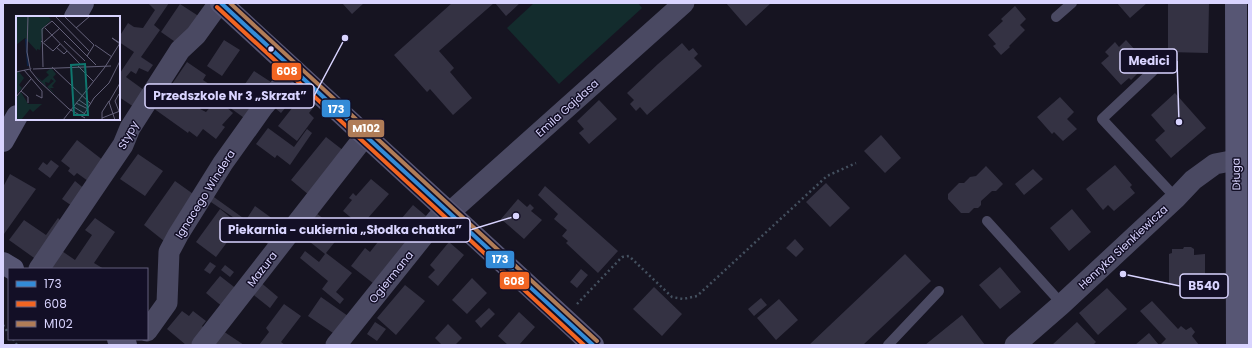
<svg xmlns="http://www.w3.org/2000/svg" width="1252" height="348" viewBox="0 0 1252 348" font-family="Poppins,sans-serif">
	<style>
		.green { fill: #132c2d }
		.building { fill: #343243 }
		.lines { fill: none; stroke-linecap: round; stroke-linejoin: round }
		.path { stroke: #44505f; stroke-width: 2.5; stroke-dasharray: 2 3; stroke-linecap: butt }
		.lane { stroke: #4a4962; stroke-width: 10 }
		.street { stroke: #4a4962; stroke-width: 21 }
		.secondary { stroke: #575674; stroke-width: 22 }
		.bus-1-casing { stroke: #130f26; stroke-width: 7 }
		.bus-2-casing { stroke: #130f26; stroke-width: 7 }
		.bus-3-casing { stroke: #130f26; stroke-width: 7 }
		.bus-1 { stroke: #338bd7; stroke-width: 4 }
		.bus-2 { stroke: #f26522; stroke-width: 4 }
		.bus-3 { stroke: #b07c57; stroke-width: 4 }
		.bus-dot { fill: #d9d4ff; stroke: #130f26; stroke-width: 1.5 }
		.labels { text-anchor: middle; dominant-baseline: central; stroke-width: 3; stroke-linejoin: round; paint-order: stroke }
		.street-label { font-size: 11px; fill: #d9d4ff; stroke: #130f26 }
		.inset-river { fill: none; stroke: #0d2144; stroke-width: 2 }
		.inset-road { fill: none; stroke: #64617a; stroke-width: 1 }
		.view { fill: #0f766e; fill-opacity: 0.15; stroke: #0f766e; stroke-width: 2 }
		.inset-edge { fill: none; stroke: #d9d4ff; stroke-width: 2 }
		.leader { fill: none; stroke: #d9d4ff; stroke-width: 1.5 }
		.callout-dot { fill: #d9d4ff; stroke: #130f26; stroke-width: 1.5 }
		.callout { fill: #130f26; stroke: #d9d4ff; stroke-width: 1.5 }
		.callout-label { font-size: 12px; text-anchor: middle; font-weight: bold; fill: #d9d4ff }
		.line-badge { stroke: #130f26; stroke-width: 1.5 }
		.badge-label { font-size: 11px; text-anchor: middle; font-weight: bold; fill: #fff }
	</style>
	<rect width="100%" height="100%" fill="#161421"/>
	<path class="green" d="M534,3H638L642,8L559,84L507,28Z"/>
	<path class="building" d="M148,3H169L154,25L160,30L141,57L153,65L148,72L139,68L136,74L131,71L126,77L148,93L137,109L119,97V72L120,73L134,52L119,42V37L128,23L134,27L143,28L155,10Z
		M342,3H364L352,14Z
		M452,3H494L439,51L454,68L450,72L472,98L453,115L430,89L427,92L394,55Z
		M495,3H520L506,16Z
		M726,3H771L746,26Z
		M1117,3H1147L1130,18Z
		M1168,3H1209L1208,53L1168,52Z
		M180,4L200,17L181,46L161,32Z
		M1015,6L1026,19L1020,25L1025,30L1009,46L1010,47L1001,55L993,46L996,44L988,35L1003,21L1001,19Z
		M224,40L240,50L222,76L207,66Z
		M1126,40L1146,62L1140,68L1141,70L1131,80L1129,78L1121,85L1101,63L1109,56L1105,52L1115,42L1119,47Z
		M682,43L689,51L693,48L698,54L694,58L702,66L647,115L640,107L636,111L630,104L634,100L627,93L658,64Z
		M187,62L206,75L203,80L209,84L203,93L208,96L200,109L206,112L220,96L226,102L224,105L233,113L222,125L225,127L216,139L203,129L197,137L189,131L188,133L153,108L168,86L170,87Z
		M254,71L274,84L247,120L229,107Z
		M290,89L297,94L281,113L275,108Z
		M1175,93L1206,128L1171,158L1155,140L1165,131L1151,115Z
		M1060,97L1074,112L1067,119L1077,129L1063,141L1054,132L1052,134L1037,117Z
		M300,98L313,108L309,113L314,118L297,141L278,126Z
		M599,100L617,119L589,144L579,133L584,129L577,121Z
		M268,128L294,147L307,129L312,133L290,165L277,155L275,158L256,144Z
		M881,135L901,158L885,173L864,151Z
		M326,137L344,151L309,195L291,180Z
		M77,140L104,161L88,181L77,173L74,176L68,171L70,168L61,161Z
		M138,154L163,171L145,196L120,179Z
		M51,160L59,166L50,178L38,169L43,162L47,165Z
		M1115,165L1132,185L1130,187L1135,193L1114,211L1108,205L1103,210L1086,189Z
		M986,166L1003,184L996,191H992L981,201V205L978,208H974L969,213H961L948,199V194L959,183H964L970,177L976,176Z
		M1033,169L1043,179L1024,195L1015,184Z
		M10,174L36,189L4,234L3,232V187Z
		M371,179L389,194L361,226L343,211L352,200L349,198L353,193L356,196Z
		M75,181L87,191L75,208L62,199Z
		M175,181L196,196L164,241L144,225Z
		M826,183L850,208L830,227L806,202Z
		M545,186L618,251L598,273L566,243L568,241L562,236L567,230L554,219L558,214L538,195Z
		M211,195L246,220L255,206L284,227L271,246L241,226L243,224L208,200Z
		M518,199L527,207L530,204L534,208L531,211L542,220L524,239L501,219Z
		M413,205L432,221L378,287L351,266L365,248L370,252L381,238L385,242L392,234L390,232Z
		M220,209L240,225L216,257L196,242Z
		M1072,209L1091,232L1069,251L1050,228Z
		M316,213L342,233L326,253L352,273L336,292L344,299L340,304L322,289L328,281L300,258L305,251L319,262L325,254L300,234Z
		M58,218L63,223L37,260L9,240L24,220L46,235Z
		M95,218L115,232L94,263L104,269H48L59,249L75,260L92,235L85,230Z
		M795,239L804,249L796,257L786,248Z
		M449,242L464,255L438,286L428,277L435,270L430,265Z
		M1184,247H1191L1194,249V255L1205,254V284L1169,285V254L1172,253V249H1183Z
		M905,254L931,281L863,345H809Z
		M210,262L216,266L210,274L204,270Z
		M225,265L234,272L230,277L221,270Z
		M1000,267L1021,292L1000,309L979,285Z
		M581,269L588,275L577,288L570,282Z
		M220,276L238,290L224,308L206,293Z
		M472,278L487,293L467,314L452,300Z
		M259,281L278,297L270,308L250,292Z
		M405,285L425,301L396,335L377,318Z
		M654,287L682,314L662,336L633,309Z
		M1107,288L1127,309L1098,335L1079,313Z
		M321,297L348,316L336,335L308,316Z
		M761,298L767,305L754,316L748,309Z
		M779,299L798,320L776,340L757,318Z
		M1152,301L1178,329L1181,326L1186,330L1191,327L1195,332L1192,336L1199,345H1160L1166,339L1140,311Z
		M284,304L301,316L281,342L285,345H259L269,332L266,328Z
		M489,308L495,314L481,328L475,321Z
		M182,311L189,316L193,311L206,321L202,326L207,331L196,345H186L167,329Z
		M519,312L535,327L519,345H508L498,336Z
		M962,315L985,345H925Z
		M375,322L386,329L377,341L367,334Z
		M1077,322L1096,342L1093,345H1052Z
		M448,324L462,338L455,345H442L435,338Z
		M223,331L244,345H213Z
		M1149,333L1159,345H1135Z"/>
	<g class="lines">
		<path class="path" d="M577,304L622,257L629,256L672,297L683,299L697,296L827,176L856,163
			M3,325L9,334
			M13,339L17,345"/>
		<path class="lane" d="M1056,17L1072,3
			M1153,71L1102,119L1176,198
			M987,221L1062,304
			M888,345L939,291"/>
		<path class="street" d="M39,269L123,145L130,128L180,50L196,35L219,3
			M147,331L167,303L169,252L178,235L223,163L263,107L294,71
			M202,345L365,136
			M336,345L437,219L449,213L684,3
			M1015,345L1062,304L1176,198L1193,180L1215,164L1236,160"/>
		<path class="secondary" d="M221,3L593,345
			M1236,3L1237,345
			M75,17L83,3
			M3,141L17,116
			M3,263L13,269
			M118,339L126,345"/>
		<defs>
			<path id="bus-1" d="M221,3L593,345"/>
			<path id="bus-2" d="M217,7L584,345"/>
			<path id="bus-3" d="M230,3L597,341"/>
		</defs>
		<use href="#bus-1" class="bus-1-casing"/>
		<use href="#bus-2" class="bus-2-casing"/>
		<use href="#bus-3" class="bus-3-casing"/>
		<use href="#bus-1" class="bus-1"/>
		<use href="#bus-2" class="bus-2"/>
		<use href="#bus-3" class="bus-3"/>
	</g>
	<circle class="bus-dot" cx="271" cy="49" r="3.5"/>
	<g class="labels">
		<g class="street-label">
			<text transform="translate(567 108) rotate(-42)">Emila Gajdasa</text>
			<text transform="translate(128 135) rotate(-62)">Stypy</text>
			<text transform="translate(1236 174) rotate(-91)">Długa</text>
			<text transform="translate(205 194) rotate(-58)">Ignacego Windera</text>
			<text transform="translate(1123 247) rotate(-43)">Henryka Sienkiewicza</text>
			<text transform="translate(262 269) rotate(-52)">Mazura</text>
			<text transform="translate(391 277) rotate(-51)">Ogiermana</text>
		</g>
	</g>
	<g transform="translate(16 16)">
		<rect width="104" height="104" fill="#161421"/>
		<path d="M0,0H32L35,4L28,11L24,34L21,33V35L9,22L0,29ZM36,53L40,58L37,61L40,65L36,70L38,72H34L39,78L31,71L38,65L35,63L33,67L29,66L30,71L20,60L26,65L33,59L30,56L34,53H36L41,56ZM0,56H3L8,62L3,69L6,72L0,79ZM5,76L12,88H26L17,96L14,93L5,104H1L0,82Z" fill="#132c2d"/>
		<path class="inset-river" d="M10,23L12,50"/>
		<path class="inset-road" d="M12,0L11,36L14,52M39,0L73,35M48,0L78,29L71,40M29,12L65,49M60,12L74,0M25,25L37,35L44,28M48,25L69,45M28,26L44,12M104,28L96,22L104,27M79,29L96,41M40,31L48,38L51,35M62,50L78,66M27,51L26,13L36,5L80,49M36,51L75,88M15,52L14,54L22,64L53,93L69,102M17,53L95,50M8,54L26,75V82L20,79M0,56L14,53M5,75L12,81V87M103,78L99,85L104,98M0,81L15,63M63,84L73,91M60,87L72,93M58,91L69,98M67,100L78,82L93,67L104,45M86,102L104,95M47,104L89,51L104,27M86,104V96L93,85M99,104L93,86L104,67"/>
		<path class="view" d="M69,48L72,99H58L55,49Z"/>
		<rect width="104" height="104" class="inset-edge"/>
	</g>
	<path class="leader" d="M1179 122L1177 61M345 38L314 96M516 216L470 230M1123 274L1180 286"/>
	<g class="callout-dot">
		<circle cx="1179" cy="122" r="4"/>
		<circle cx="345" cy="38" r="4"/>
		<circle cx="516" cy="216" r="4"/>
		<circle cx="1123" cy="274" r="4"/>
	</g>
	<g class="callout">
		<rect x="1120" y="49" width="57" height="24" rx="4"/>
		<rect x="145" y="84" width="169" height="24" rx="4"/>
		<rect x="220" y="218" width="250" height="24" rx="4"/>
		<rect x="1180" y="274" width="48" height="24" rx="4"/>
	</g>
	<g class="callout-label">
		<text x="1149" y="65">Medici</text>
		<text x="230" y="100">Przedszkole Nr 3 „Skrzat”</text>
		<text x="345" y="234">Piekarnia - cukiernia „Słodka chatka”</text>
		<text x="1204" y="290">B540</text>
	</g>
	<g class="line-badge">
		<rect x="271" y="62" width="31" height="19" rx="4" fill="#f26522"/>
		<rect x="321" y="99" width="30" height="19" rx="4" fill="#338bd7"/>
		<rect x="347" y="119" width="38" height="19" rx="4" fill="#b07c57"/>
		<rect x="485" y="250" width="30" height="19" rx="4" fill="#338bd7"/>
		<rect x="499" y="271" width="31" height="19" rx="4" fill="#f26522"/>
	</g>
	<g class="badge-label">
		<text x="287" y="75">608</text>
		<text x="336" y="113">173</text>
		<text x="366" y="132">M102</text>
		<text x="500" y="263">173</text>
		<text x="514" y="285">608</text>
	</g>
	<rect width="1252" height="348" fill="none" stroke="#d9d4ff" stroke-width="8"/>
	<rect x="8" y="268" width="140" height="72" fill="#130f26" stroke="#625e7d"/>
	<rect x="16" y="281" width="20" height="6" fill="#338bd7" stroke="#625e7d"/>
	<text x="44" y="288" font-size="12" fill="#d9d4ff">173</text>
	<rect x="16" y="301" width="20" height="6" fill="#f26522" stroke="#625e7d"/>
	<text x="44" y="308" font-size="12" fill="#d9d4ff">608</text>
	<rect x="16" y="321" width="20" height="6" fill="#b07c57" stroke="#625e7d"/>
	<text x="44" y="328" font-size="12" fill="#d9d4ff">M102</text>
</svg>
